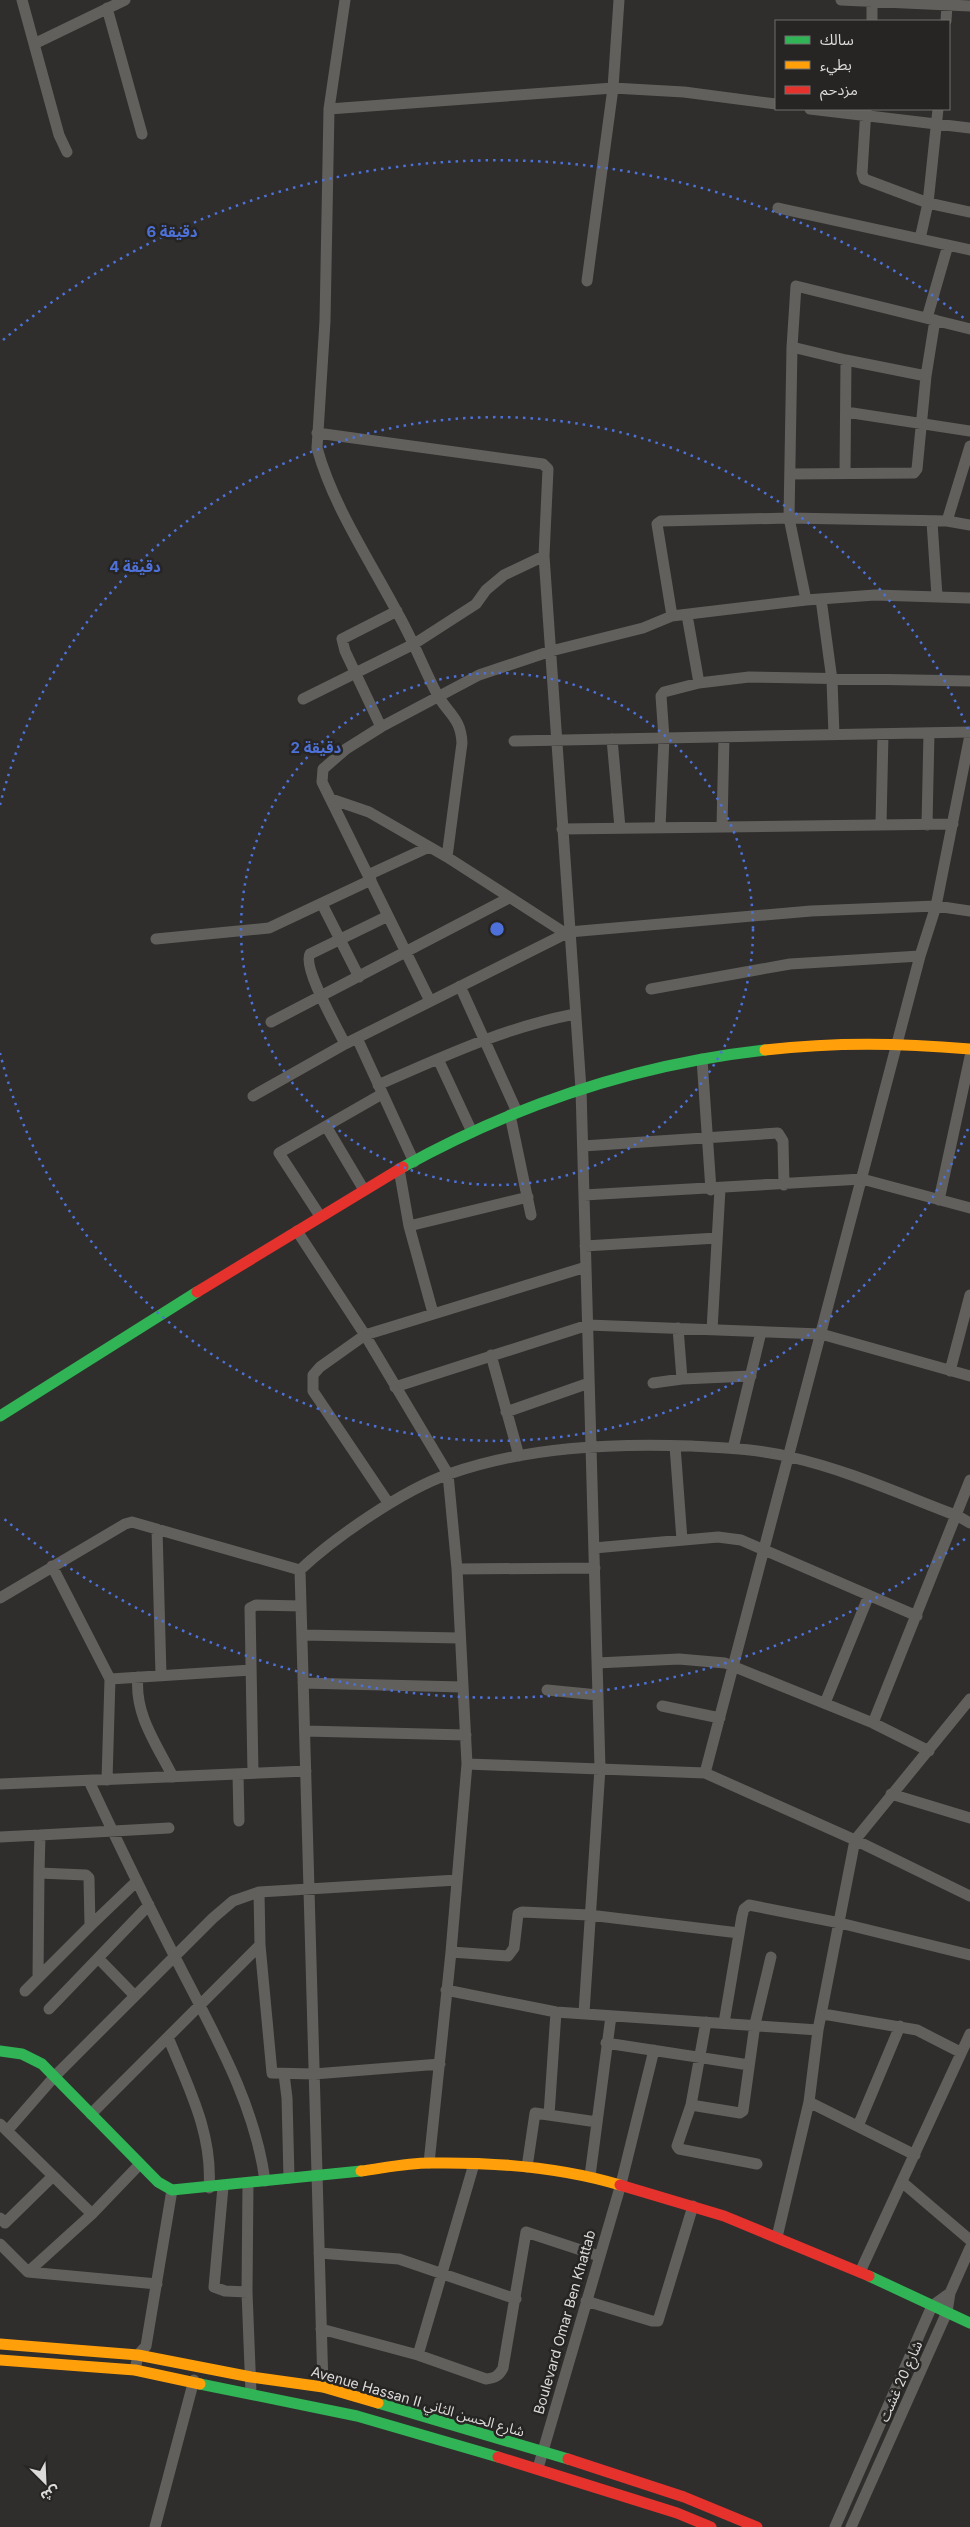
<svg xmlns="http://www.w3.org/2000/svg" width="970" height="2527" viewBox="0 0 970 2527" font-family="Inter,'Noto Sans Arabic',sans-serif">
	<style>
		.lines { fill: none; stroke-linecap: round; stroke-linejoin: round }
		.street { stroke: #62605c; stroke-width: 11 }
		.fast { stroke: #30b455; stroke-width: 11 }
		.slow { stroke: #ff9f0a; stroke-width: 11 }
		.jam { stroke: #e5322d; stroke-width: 11 }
		.ring { fill: none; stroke: #4d71d8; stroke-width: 2.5; stroke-dasharray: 2.5 5 }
		.labels { text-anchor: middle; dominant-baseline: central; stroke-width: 5; stroke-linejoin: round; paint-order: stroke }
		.street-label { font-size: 14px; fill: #dcdbda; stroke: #262523 }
		.centre { fill: #4d71d8; stroke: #262523; stroke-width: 2.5 }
		.ring-label { font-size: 15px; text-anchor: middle; font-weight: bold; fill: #4d71d8; stroke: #262523; stroke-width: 5; stroke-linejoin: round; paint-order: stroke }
	</style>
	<rect width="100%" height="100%" fill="#2f2e2d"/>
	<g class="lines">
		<path class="street" d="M22,0L59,135L67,152
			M345,0L329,109L325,321L317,448C333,506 369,559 397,612C412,638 423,667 437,694C448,714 461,718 462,743L447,857
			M841,0L970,6
			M107,8L142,134
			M872,21V0
			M946,21L947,5
			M34,44L125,0
			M329,109L613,88L684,92L776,104
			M810,109L970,128
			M866,109L862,173L864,179L928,203L970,212
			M778,208L970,250
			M920,239L928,203L938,109
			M587,281L613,88L619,0
			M927,318L948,245
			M926,376L935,320
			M846,412L970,431
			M317,433L543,464L548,469L544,556L581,1089L600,1768L584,2013
			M845,473L846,360
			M791,474L914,473L917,469L926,376L846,360L792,347
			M947,521L970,446
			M932,522L937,596
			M821,599L832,680L834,735
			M806,600L789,518L792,347L796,286L970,329
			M687,615L699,683
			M672,616L657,524L661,521L789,518L947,521L970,525
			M303,699L414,644L476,604L486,590L504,575L544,556
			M381,727L345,651L342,639L397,611
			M612,739L620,828
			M514,741L970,732
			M331,799L369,812L447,857L565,933
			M881,825L883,734
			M927,825L929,733
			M722,827L724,737
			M660,828L664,738L661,696L664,692L699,683L749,677L970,681
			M562,829L953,824
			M368,875L429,847
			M322,904L359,977
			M156,939L269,928L371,880
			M460,986L517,1112
			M651,989L790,964L920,956
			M430,1001L322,782L323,769L346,749L381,727L479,675L551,651L643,628L672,616L806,600L875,595L970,598
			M271,1022L509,898
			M357,1038L414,1162
			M345,1044C338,1029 302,967 310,954L388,916
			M438,1059L472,1132
			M702,1059L711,1190
			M378,1085C442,1057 506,1027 575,1014
			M253,1096L345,1044L569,932L811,911L936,906L970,911
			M510,1115L531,1215
			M326,1126L364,1190
			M583,1146L778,1133L783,1141L784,1185
			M399,1169L409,1226L433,1313
			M584,1195L862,1179L970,1208
			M939,1200L970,1057
			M320,1216L279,1153L382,1094
			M409,1226L528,1197
			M297,1231L365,1335L448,1474L457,1569L467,1764L451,1952L429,2163
			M585,1246L717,1238
			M678,1328L682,1379
			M712,1330L720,1189
			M491,1355L519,1456
			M950,1371L970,1295
			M653,1383L682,1379L751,1376
			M395,1387L588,1325L821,1334L970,1376
			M506,1412L589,1383
			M675,1446L682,1540
			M733,1448L761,1332
			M389,1504L313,1391V1375L320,1367L365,1335L586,1267
			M157,1529L161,1675
			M594,1548L718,1537L741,1540L917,1616
			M52,1566L110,1679L107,1780
			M457,1569L595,1568
			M0,1598L125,1524L132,1522L300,1570
			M302,1635L459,1638
			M597,1663L679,1659L725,1663L873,1723L929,1751
			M138,1677C134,1714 157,1745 173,1777
			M110,1679L251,1670
			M303,1683L462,1687
			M547,1690L598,1695
			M825,1703L869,1595
			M662,1706L720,1718
			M873,1723L970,1480
			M305,1731L466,1735
			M467,1764L705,1773L855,1840L970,1896
			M253,1773L250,1608L256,1605L301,1606
			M705,1773L920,956L936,906L970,735
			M238,1774L239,1821
			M89,1781C117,1841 146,1901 177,1961C212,2030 255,2103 265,2181
			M0,1784L306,1771
			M891,1794L970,1818
			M0,1837L40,1835
			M39,1873L40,1835L169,1828
			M259,1892L260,1945L272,2073L314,2074L440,2064
			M90,1926L137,1881
			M451,1952L508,1956L514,1948L518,1914L522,1912L589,1915L739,1933
			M98,1958L135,1996
			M446,1990L556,2012L818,2030
			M25,1991L90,1926L89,1878L86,1875L39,1873L38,1977
			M49,2009L149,1905
			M823,2014L917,2030L960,2052
			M706,2022L691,2105L677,2146L679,2149L757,2164
			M724,2023L742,1916L744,1909L749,1905L840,1923L970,1955
			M168,2037C188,2087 213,2133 209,2188
			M606,2043L749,2065
			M284,2074L287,2098L289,2178
			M809,2102L915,2155
			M691,2105L740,2113L743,2111L755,2024L771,1957
			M91,2114L260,1945
			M549,2115L556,2012
			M0,2124L92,2214
			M858,2126L900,2026
			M7,2131L55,2076L213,1918L233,1901L259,1892L457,1880
			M527,2167L535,2113L597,2122
			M590,2176L611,2016
			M902,2182L970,2240
			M248,2183L247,2292L251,2393
			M223,2187L214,2287L225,2291L247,2292
			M0,2218L5,2223L53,2176
			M777,2237L809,2102L818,2030L855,1840L970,1699
			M0,2244L28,2272L157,2284
			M319,2253L399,2259L516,2299
			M28,2272L92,2214L140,2164
			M860,2272L970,2034
			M586,2301L652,2321H658L693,2206
			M321,2329L418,2355L486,2379C495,2378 499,2376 503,2368L526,2232L599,2256
			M418,2355L474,2164
			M135,2370L138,2355L146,2346L172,2190
			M323,2387L300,1570C335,1537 403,1490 449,1474C526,1447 611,1443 692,1446C725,1448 758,1449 790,1457C848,1470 902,1495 958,1516L970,1523
			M538,2468L621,2184L654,2050
			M155,2527L194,2380
			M835,2527L932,2306L950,2293
			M851,2527L947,2312L950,2293L970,2248"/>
		<path class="fast" d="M403,1167C515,1105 638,1064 765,1050
			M0,1416L197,1292
			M0,2051L22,2054L42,2064L158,2182L172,2190L361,2171
			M869,2276L970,2323
			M200,2384L357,2416L498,2457
			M378,2403L568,2459"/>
		<path class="slow" d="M765,1050C836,1042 899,1043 970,1049
			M361,2171C384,2168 407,2163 430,2163C493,2162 560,2167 620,2185
			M0,2344L138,2355L251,2377L323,2387L378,2403
			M0,2360L135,2370L200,2384"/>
		<path class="jam" d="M197,1292L403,1167
			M620,2185L724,2216L869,2276
			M498,2457L677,2513L711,2527
			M568,2459L684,2497L757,2527"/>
	</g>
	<g class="ring">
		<circle cx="497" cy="929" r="256"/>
		<path d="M968 1129A512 512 0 0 1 0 1053M0 805A512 512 0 0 1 968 729"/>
		<path d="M965 1539A769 769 0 0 1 3 1518M3 340A769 769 0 0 1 965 319"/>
	</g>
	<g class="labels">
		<g class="street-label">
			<text transform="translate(564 2322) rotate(-74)">Boulevard Omar Ben Khattab</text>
			<text transform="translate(900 2381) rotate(-66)">شارع 20 غشت</text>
			<text transform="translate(418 2401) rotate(16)">Avenue Hassan II شارع الحسن الثاني</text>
		</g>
	</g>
	<circle cx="497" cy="929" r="8" class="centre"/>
	<g class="ring-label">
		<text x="172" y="237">6 دقيقة</text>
		<text x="135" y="572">4 دقيقة</text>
		<text x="316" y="753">2 دقيقة</text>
	</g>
	<rect x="775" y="20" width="175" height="90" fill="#262523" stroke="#6f6e6c"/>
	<rect x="785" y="36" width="25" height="8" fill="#30b455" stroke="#6f6e6c"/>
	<text x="820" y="45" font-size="15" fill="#dcdbda">سالك</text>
	<rect x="785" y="61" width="25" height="8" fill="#ff9f0a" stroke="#6f6e6c"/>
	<text x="820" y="70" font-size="15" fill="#dcdbda">بطيء</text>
	<rect x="785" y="86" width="25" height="8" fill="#e5322d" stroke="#6f6e6c"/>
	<text x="820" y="95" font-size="15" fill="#dcdbda">مزدحم</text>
	<g transform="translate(45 2482) rotate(156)" stroke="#262523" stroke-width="4" paint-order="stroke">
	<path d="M0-4L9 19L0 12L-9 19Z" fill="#dcdbda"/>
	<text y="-8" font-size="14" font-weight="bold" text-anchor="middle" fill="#dcdbda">ش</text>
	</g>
</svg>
